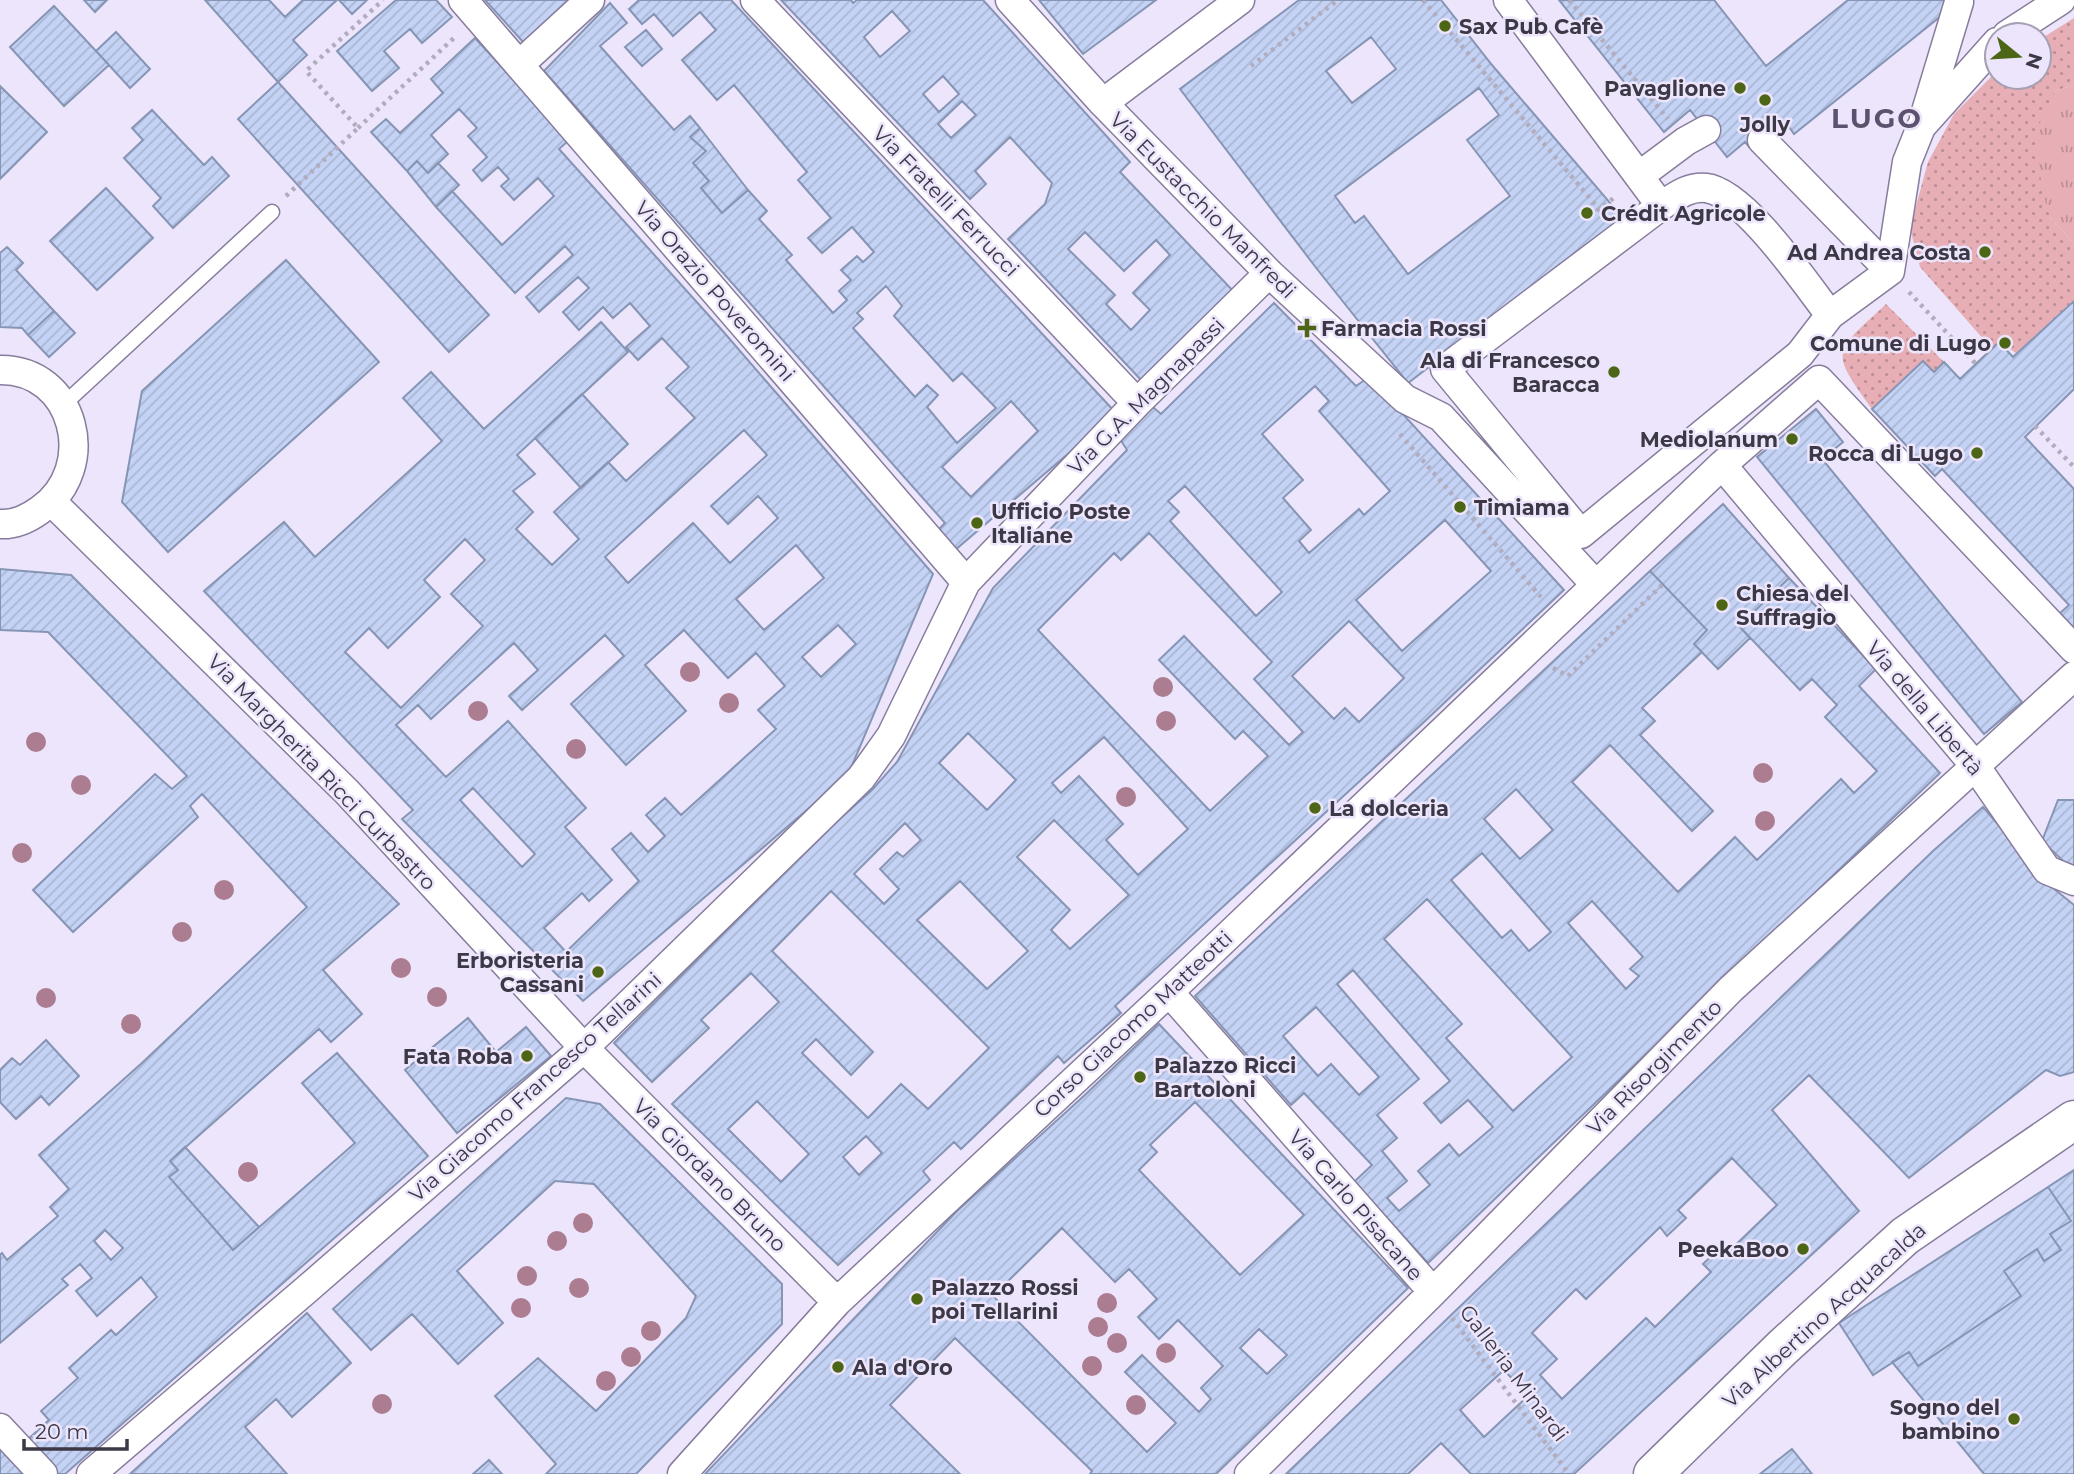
<svg xmlns="http://www.w3.org/2000/svg" width="2074" height="1474" viewBox="0 0 2074 1474" font-family="Montserrat,sans-serif">
	<style>
		.grass { fill: url(#grass-dots) }
		.park { fill: url(#park-tufts) }
		.building { fill: url(#building-hatch); stroke: #8795b5; stroke-width: 2; fill-rule: evenodd }
		.lines { fill: none; stroke-linecap: round; stroke-linejoin: round }
		.lane-casing { stroke: #877c9c; stroke-width: 17 }
		.street-casing { stroke: #877c9c; stroke-width: 31 }
		.secondary-casing { stroke: #877c9c; stroke-width: 41 }
		.path { stroke: #b2acbf; stroke-width: 4.5; stroke-dasharray: 3.5 5; stroke-linecap: butt }
		.lane { stroke: #fff; stroke-width: 14 }
		.street { stroke: #fff; stroke-width: 28 }
		.secondary { stroke: #fff; stroke-width: 38 }
		.tree { fill: #ac7c90 }
		.poi-dot { fill: #4c6616; stroke: #ece5fb; stroke-width: 2.5 }
		.labels { text-anchor: middle; dominant-baseline: central; stroke-width: 5; stroke-linejoin: round; paint-order: stroke }
		.poi-label { font-size: 21px; font-weight: bold; fill: #3d3846; stroke: #ece5fb; text-anchor: start }
		.street-label { font-size: 21px; fill: #3d3846; stroke: #ece5fb }
		.district-label { font-size: 28px; font-weight: bold; letter-spacing: 2px; fill: #5c516f; stroke: #ece5fb }
	</style>
	<defs>
		<pattern id="grass-dots" width="8" height="8" patternUnits="userSpaceOnUse" patternTransform="scale(1.75)"><rect width="8" height="8" fill="#e7afb5"/><path d="M2 2h.1M6 6h.1" fill="none" stroke="#bc8f95" stroke-width="1.8" stroke-linecap="round"/></pattern>
		<pattern id="park-tufts" width="24" height="20" patternUnits="userSpaceOnUse" patternTransform="scale(1.75)"><rect width="24" height="20" fill="#e7afb5"/><path d="M3 7l-1-3M5 7V3M7 7l1-3M15 17l-1-3M17 17v-4M19 17l1-3" fill="none" stroke="#bc8f95"/></pattern>
		<pattern id="building-hatch" width="6" height="6" patternUnits="userSpaceOnUse" patternTransform="scale(1.75)"><rect width="6" height="6" fill="#c4d3f5"/><path d="M-1 1l2-2M0 6l6-6M5 7l2-2" fill="none" stroke="#a9b6d3"/></pattern>
	</defs>
	<rect width="100%" height="100%" fill="#ece5fb"/>
	<path class="grass" d="M2074,18V85L2055,91L2050,217L2074,244V300L2016,353L1999,342L1992,349L1920,267L1910,228L1928,162L1954,114L1997,71V77H2039V40Z
		M1886,304L1944,362L1934,372L1923,361L1872,409C1828,349 1834,353 1886,304Z"/>
	<path class="park" d="M2074,85V244L2050,217L2042,190L2036,131L2055,91Z"/>
	<path class="building" d="M84,0H107L95,12Z
		M205,0H269L285,17L303,0H337L293,40L307,55L278,82Z
		M339,0H367L352,14Z
		M396,0H436L452,17L422,43L410,29L384,51L399,68L372,91L337,51Z
		M485,0H573L524,43Z
		M639,0H731L1116,413L955,550L937,531L945,523L544,71L610,3L627,23L600,46L674,130L690,116L700,128L690,137L706,151L693,163L709,181L701,188L722,213L748,190L767,211L759,219L792,255L786,260L833,313L847,300L839,291L851,280L841,270L857,256L863,262L874,252L852,227L822,253L808,238L831,218L798,180L807,172L734,85L717,100L682,60L716,30L700,12L673,36L654,14L642,24L629,9ZM886,286L902,306L894,316L953,381L962,373L996,408L957,443L927,407L938,395L927,385L915,397L853,328L863,319L857,313ZM1011,401L1038,431L971,497L942,467Z
		M781,0H851L853,3L857,0H983L1130,162L1120,172L1236,294L1143,382L1008,239L1045,204L1052,183L1010,137L975,171L986,184L970,199ZM892,11L910,31L880,57L864,37ZM943,76L959,94L939,112L923,94ZM962,101L976,115L951,138L938,124ZM1085,232L1124,271L1156,240L1170,255L1133,293L1150,310L1131,330L1106,304L1115,295L1068,249Z
		M1039,0H1156L1083,54Z
		M1299,0H1441L1492,65L1623,218L1408,383L1317,269L1180,89ZM1371,37L1396,69L1352,103L1326,71ZM1479,88L1499,115L1467,140L1510,196L1408,274L1364,216L1355,223L1335,196Z
		M1559,0H1714L1766,66L1848,0H1961L1794,134L1785,121L1752,150L1745,142L1727,157L1690,110L1664,132Z
		M54,6L109,65L64,106L10,47Z
		M646,30L662,49L642,66L625,47Z
		M116,32L150,69L130,88L96,51Z
		M475,38L569,140L559,149L721,329L933,574L848,775L583,1001L402,819L413,810L204,591L284,522L315,557L442,441L403,398L431,372L484,429L601,322L628,352L517,455L535,474L513,491L533,512L516,529L552,565L579,539L554,512L608,462L626,481L695,418L666,388L689,367L662,338L638,360L626,347L650,326L630,303L613,318L603,307L579,330L563,312L589,288L578,277L539,312L526,297L573,255L565,246L515,293L436,207L452,191L502,245L554,196L538,178L514,200L501,186L509,179L498,167L482,181L473,170L487,157L468,136L477,128L459,109L431,135L448,154L428,173L417,161L407,171L371,132L386,119L400,133L443,93L431,79ZM744,430L767,455L711,506L728,524L758,496L778,518L730,563L693,523L628,583L605,557ZM465,539L485,560L451,594L483,626L401,708L345,652L369,628L388,648L440,597L424,580ZM796,545L824,578L764,630L736,599ZM838,625L856,644L821,677L802,657ZM684,630L728,678L756,653L785,686L758,710L776,729L681,815L665,798L646,815L665,836L648,852L631,833L612,849L639,881L566,952L544,928L582,893L589,901L612,880L565,827L586,808L508,721L446,777L396,725L418,705L431,719L514,643L538,670L509,696L522,710L605,635L624,656L571,704L626,765L686,711L645,665ZM473,788L535,854L522,867L460,800Z
		M278,82L489,315L449,352L238,119Z
		M0,86L47,132L0,179Z
		M152,110L204,165L212,157L229,176L173,228L153,206L161,198L124,158L143,140L132,128Z
		M700,128L748,190L722,213L701,188L709,181L693,163L706,151L690,137Z
		M417,161L428,173L438,163L459,185L436,207L407,171Z
		M106,188L153,238L97,290L50,241Z
		M7,247L23,263L16,270L54,311L28,335L22,328L0,327V253Z
		M286,260L379,362L168,552L122,502L142,391Z
		M2074,301V389L2025,437L2074,489V632L2058,615L2069,605L1942,469L1935,476L1872,409L1923,361L1934,372L1944,362L1960,379L1999,342L2013,357Z
		M1274,303L1356,386L1369,377L1564,590L1424,722L1115,1006L1121,1013L1064,1063L1058,1056L961,1149L954,1142L923,1171L930,1180L838,1265L672,1104L779,1002L751,973L701,1020L709,1028L652,1082L614,1043L824,833L872,790L897,762L993,588L1127,450L1120,439L1153,407L1161,414ZM1315,386L1329,401L1319,411L1390,491L1364,515L1359,509L1309,553L1299,541L1311,530L1283,498L1303,480L1262,434ZM1185,486L1282,592L1256,616L1170,521L1179,512L1168,501ZM1445,520L1491,571L1402,651L1356,600ZM1149,533L1272,662L1254,679L1303,732L1289,745L1184,636L1159,660L1235,739L1243,731L1268,756L1210,811L1038,630L1114,553L1121,560ZM1349,621L1404,678L1359,722L1345,708L1334,719L1292,676ZM968,733L1016,780L987,810L939,763ZM1104,737L1188,829L1138,875L1106,840L1123,824L1079,776L1061,793L1052,783ZM1054,820L1129,895L1070,949L1051,930L1070,910L1017,857ZM905,823L921,840L903,857L897,852L880,869L899,889L884,904L854,874ZM960,881L1028,951L987,989L917,920ZM831,891L989,1048L928,1109L901,1084L868,1118L802,1053L816,1039L851,1075L873,1052L772,951ZM757,1101L809,1154L781,1182L728,1129ZM866,1136L882,1153L859,1175L843,1157Z
		M54,311L75,333L49,357L28,335Z
		M582,394L628,444L581,488L535,438Z
		M1816,409L1843,442L1822,459L2022,702L1984,734L1757,457Z
		M1723,504L1789,578L1739,626L1750,638L1718,669L1694,644L1707,630L1650,571Z
		M0,569L71,575L399,904L323,970L362,1014L331,1042L319,1029L170,1161L178,1170L169,1177L233,1250L355,1143L302,1083L337,1053L428,1156L65,1474H0V1438L13,1453L49,1420L41,1411L78,1378L69,1368L111,1330L116,1335L157,1297L141,1277L97,1316L76,1291L92,1278L80,1264L62,1279L68,1285L0,1343V1255L2,1253L7,1260L58,1216L50,1207L69,1189L39,1155L143,1062L307,907L202,794L190,806L198,817L73,932L33,890L155,774L172,789L187,776L48,632L0,630ZM105,1230L123,1248L111,1260L94,1241Z
		M1650,571L1707,630L1694,644L1702,652L1642,708L1655,721L1640,735L1713,811L1692,831L1610,745L1572,782L1678,892L1735,837L1757,860L1841,779L1854,793L1877,771L1825,717L1837,705L1812,679L1800,690L1739,626L1789,578L1876,669L1859,686L1940,773L1428,1263L1354,1182L1372,1165L1304,1093L1291,1105L1195,996ZM1516,789L1553,830L1520,859L1484,819ZM1482,853L1551,932L1529,951L1511,930L1502,938L1451,880ZM1427,899L1572,1057L1513,1111L1446,1038L1462,1024L1384,939ZM1592,901L1643,957L1630,969L1639,976L1626,989L1568,923ZM1353,970L1450,1081L1424,1103L1441,1123L1468,1100L1493,1127L1459,1156L1449,1144L1418,1171L1430,1185L1399,1211L1387,1198L1407,1181L1382,1151L1397,1138L1377,1115L1419,1079L1337,984ZM1316,1007L1379,1077L1359,1095L1331,1064L1318,1076L1283,1036Z
		M2058,800H2074V871L2042,841Z
		M1983,807L2053,888L2074,905V1072L2060,1076L2046,1070L1909,1178L1809,1075L1772,1110L1859,1211L1574,1474H1471L1441,1443L1408,1474H1286L1933,851ZM1732,1158L1777,1205L1725,1255L1719,1249L1703,1264L1711,1272L1655,1327L1646,1318L1562,1399L1540,1375L1557,1359L1532,1333L1576,1289L1586,1299L1660,1227L1667,1236L1686,1218L1678,1210ZM1504,1370L1528,1396L1484,1437L1460,1410Z
		M468,1018L496,1052L526,1027L551,1056L457,1133L405,1070Z
		M1159,1024L1408,1288L1216,1474H1090L1092,1471L955,1338L890,1405L960,1474H705L957,1211L1086,1094ZM1195,1102L1304,1215L1240,1275L1139,1170L1157,1152L1150,1145ZM1062,1228L1115,1282L1129,1269L1157,1299L1138,1317L1159,1339L1178,1320L1223,1366L1201,1388L1211,1399L1199,1412L1142,1355L1125,1372L1176,1423L1147,1452L993,1296ZM1259,1329L1287,1355L1267,1374L1240,1348Z
		M46,1040L79,1076L49,1105L41,1096L16,1119L0,1102V1070L12,1058L20,1065Z
		M566,1098L600,1104L782,1284V1324L636,1474H546L556,1464L495,1396L538,1358L596,1411L686,1318L696,1296L594,1184L555,1181L457,1271L503,1323L458,1364L412,1314L371,1350L333,1309Z
		M185,1147L259,1227L233,1250L169,1177L178,1170L170,1161Z
		M2074,1170V1474H1984L1892,1362L1909,1352L1918,1366L2021,1296L2004,1271L2037,1249L2044,1261L2061,1250L2050,1234L2071,1221L2048,1187Z
		M2048,1187L2071,1221L2050,1234L2061,1250L2044,1261L2037,1249L2004,1271L2021,1296L1918,1366L1909,1352L1873,1375L1839,1323Z
		M307,1313L351,1363L292,1417L276,1399L245,1427L287,1474H130Z
		M1792,1449L1812,1474H1760Z
		M489,1460L502,1474H473Z"/>
	<g class="lines">
		<defs>
			<path id="lane" d="M63,405L272,212"/>
			<path id="street" d="M463,0L966,582
				M755,0L1137,403
				M1010,0L1103,103L1269,273L1405,399L1441,417L1595,584
				M1508,0L1661,206C1675,197 1688,186 1706,188C1744,192 1806,284 1830,315L1890,271L1907,162L1921,127L1997,42
				M2007,35L2061,0
				M519,65L590,0
				M1103,103L1240,0
				M1924,118L1959,2
				M1762,140L1890,271
				M1639,176L1686,141L1706,130
				M1661,206L1445,369L1581,534L1800,354L1830,315
				M0,370C75,369 100,468 40,510C29,518 14,525 0,524
				M1819,380L2074,649
				M1722,465L1976,767L2047,870L2074,881
				M52,502L347,792L584,1048L837,1302
				M1169,992L1433,1292
				M0,1428L43,1474
				M91,1474L306,1290L584,1048L861,778L891,736L966,582L1137,403L1269,273
				M682,1474L837,1302L1169,992L1722,465L1819,380
				M1249,1474L1433,1292L1731,989L2074,676"/>
			<path id="secondary" d="M1653,1474L1782,1348L1905,1236L2074,1120"/>
		</defs>
		<use href="#lane" class="lane-casing"/>
		<use href="#street" class="street-casing"/>
		<use href="#secondary" class="secondary-casing"/>
		<path class="path" d="M1423,0L1599,209
			M1569,0L1668,119
			M1251,66L1338,0
			M358,128L455,37
			M286,196L358,128L306,71L383,0
			M1597,211L1615,197
			M1909,292L1976,364
			M2035,426L2074,467
			M1400,434L1541,597
			M1553,668L1568,676L1663,584
			M1452,1318L1569,1474"/>
		<use href="#lane" class="lane"/>
		<use href="#street" class="street"/>
		<use href="#secondary" class="secondary"/>
	</g>
	<g class="tree">
		<circle cx="690" cy="672" r="10"/>
		<circle cx="1163" cy="687" r="10"/>
		<circle cx="729" cy="703" r="10"/>
		<circle cx="478" cy="711" r="10"/>
		<circle cx="1166" cy="721" r="10"/>
		<circle cx="36" cy="742" r="10"/>
		<circle cx="576" cy="749" r="10"/>
		<circle cx="1763" cy="773" r="10"/>
		<circle cx="81" cy="785" r="10"/>
		<circle cx="1126" cy="797" r="10"/>
		<circle cx="1765" cy="821" r="10"/>
		<circle cx="22" cy="853" r="10"/>
		<circle cx="224" cy="890" r="10"/>
		<circle cx="182" cy="932" r="10"/>
		<circle cx="401" cy="968" r="10"/>
		<circle cx="437" cy="997" r="10"/>
		<circle cx="46" cy="998" r="10"/>
		<circle cx="131" cy="1024" r="10"/>
		<circle cx="248" cy="1172" r="10"/>
		<circle cx="583" cy="1223" r="10"/>
		<circle cx="557" cy="1241" r="10"/>
		<circle cx="527" cy="1276" r="10"/>
		<circle cx="579" cy="1288" r="10"/>
		<circle cx="1107" cy="1303" r="10"/>
		<circle cx="521" cy="1308" r="10"/>
		<circle cx="1098" cy="1327" r="10"/>
		<circle cx="651" cy="1331" r="10"/>
		<circle cx="1117" cy="1343" r="10"/>
		<circle cx="1166" cy="1353" r="10"/>
		<circle cx="631" cy="1357" r="10"/>
		<circle cx="1092" cy="1366" r="10"/>
		<circle cx="606" cy="1381" r="10"/>
		<circle cx="382" cy="1404" r="10"/>
		<circle cx="1136" cy="1405" r="10"/>
	</g>
	<g class="poi-dot">
		<circle cx="1445" cy="26" r="7"/>
		<circle cx="1740" cy="88" r="7"/>
		<circle cx="1765" cy="100" r="7"/>
		<circle cx="1587" cy="213" r="7"/>
		<circle cx="1985" cy="252" r="7"/>
		<path d="M1303.5 317.5h7v7h7v7h-7v7h-7v-7h-7v-7h7z"/>
		<circle cx="2005" cy="343" r="7"/>
		<circle cx="1614" cy="372" r="7"/>
		<circle cx="1792" cy="439" r="7"/>
		<circle cx="1977" cy="453" r="7"/>
		<circle cx="1460" cy="507" r="7"/>
		<circle cx="977" cy="523" r="7"/>
		<circle cx="1722" cy="605" r="7"/>
		<circle cx="1315" cy="808" r="7"/>
		<circle cx="598" cy="972" r="7"/>
		<circle cx="527" cy="1056" r="7"/>
		<circle cx="1140" cy="1077" r="7"/>
		<circle cx="1803" cy="1249" r="7"/>
		<circle cx="917" cy="1299" r="7"/>
		<circle cx="838" cy="1367" r="7"/>
		<circle cx="2014" cy="1419" r="7"/>
	</g>
	<g class="labels">
		<g class="poi-label">
			<text x="1459" y="26">Sax Pub Cafè</text>
			<text x="1726" y="88" text-anchor="end">Pavaglione</text>
			<text x="1765" y="124" text-anchor="middle">Jolly</text>
			<text x="1601" y="213">Crédit Agricole</text>
			<text x="1971" y="252" text-anchor="end">Ad Andrea Costa</text>
			<text x="1321" y="328">Farmacia Rossi</text>
			<text x="1991" y="343" text-anchor="end">Comune di Lugo</text>
			<text x="1600" y="360" text-anchor="end">Ala di Francesco<tspan x="1600" dy="24">Baracca</tspan></text>
			<text x="1778" y="439" text-anchor="end">Mediolanum</text>
			<text x="1963" y="453" text-anchor="end">Rocca di Lugo</text>
			<text x="1474" y="507">Timiama</text>
			<text x="991" y="511">Ufficio Poste<tspan x="991" dy="24">Italiane</tspan></text>
			<text x="1736" y="593">Chiesa del<tspan x="1736" dy="24">Suffragio</tspan></text>
			<text x="1329" y="808">La dolceria</text>
			<text x="584" y="960" text-anchor="end">Erboristeria<tspan x="584" dy="24">Cassani</tspan></text>
			<text x="513" y="1056" text-anchor="end">Fata Roba</text>
			<text x="1154" y="1065">Palazzo Ricci<tspan x="1154" dy="24">Bartoloni</tspan></text>
			<text x="1789" y="1249" text-anchor="end">PeekaBoo</text>
			<text x="931" y="1287">Palazzo Rossi<tspan x="931" dy="24">poi Tellarini</tspan></text>
			<text x="852" y="1367">Ala d'Oro</text>
			<text x="2000" y="1407" text-anchor="end">Sogno del<tspan x="2000" dy="24">bambino</tspan></text>
		</g>
		<g class="street-label">
			<text transform="translate(946 201) rotate(46)">Via Fratelli Ferrucci</text>
			<text transform="translate(1203 205) rotate(45)">Via Eustacchio Manfredi</text>
			<text transform="translate(715 291) rotate(49)">Via Orazio Poveromini</text>
			<text transform="translate(1146 396) rotate(-45)">Via G.A. Magnapassi</text>
			<text transform="translate(1925 708) rotate(50)">Via della Libertà</text>
			<text transform="translate(322 772) rotate(46)">Via Margherita Ricci Curbastro</text>
			<text transform="translate(1133 1024) rotate(-43)">Corso Giacomo Matteotti</text>
			<text transform="translate(1654 1067) rotate(-45)">Via Risorgimento</text>
			<text transform="translate(535 1087) rotate(-42)">Via Giacomo Francesco Tellarini</text>
			<text transform="translate(710 1175) rotate(45)">Via Giordano Bruno</text>
			<text transform="translate(1356 1205) rotate(49)">Via Carlo Pisacane</text>
			<text transform="translate(1824 1315) rotate(-42)">Via Albertino Acquacalda</text>
			<text transform="translate(1514 1373) rotate(53)">Galleria Minardi</text>
		</g>
		<g class="district-label">
			<text x="1877" y="118">LUGO</text>
		</g>
	</g>
	<g transform="translate(2018 56) rotate(108)"><circle r="33" fill="#ece5fb" stroke="#a6a0b3" stroke-width="2"/>
	<path d="M0-5L12 26L0 18L-12 26Z" fill="#4c6616"/>
	<text y="-10" font-size="19" font-weight="bold" text-anchor="middle" fill="#3d3846">N</text>
	</g>
	<path d="M24 1439v10h103v-10" fill="none" stroke="#3d3846" stroke-width="3.5"/>
	<text x="35" y="1439" font-size="21" fill="#3d3846" stroke="#ece5fb" stroke-width="5" paint-order="stroke">20 m</text>
</svg>
